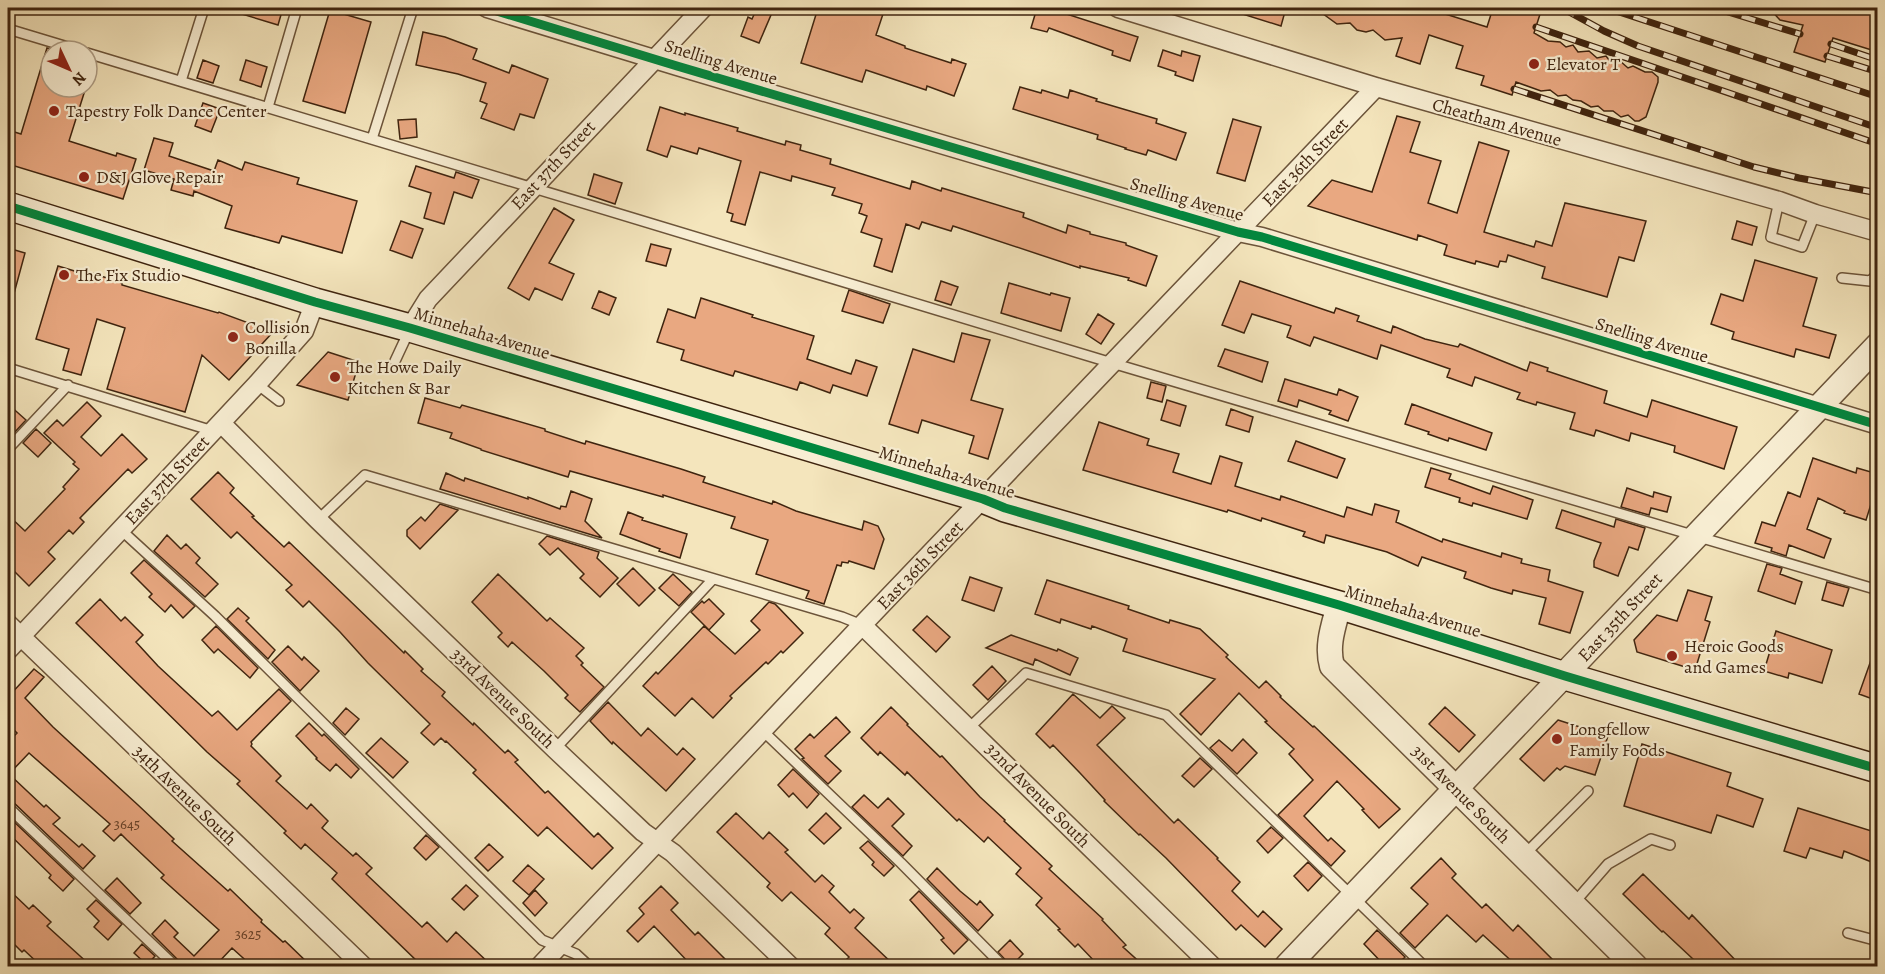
<svg xmlns="http://www.w3.org/2000/svg" width="1885" height="974" viewBox="0 0 1885 974" font-family="Alegreya,serif">
	<style>
		.building { fill: #e9a881; stroke: #3f240f; stroke-width: 1.5 }
		.lines { fill: none; stroke-linecap: round; stroke-linejoin: round }
		.service-casing { stroke: #6c543a; stroke-width: 12 }
		.minor-casing { stroke: #6c543a; stroke-width: 21 }
		.tertiary-casing { stroke: #6c543a; stroke-width: 27 }
		.secondary-casing { stroke: #3f240f; stroke-width: 30 }
		.service { stroke: #f8eed3; stroke-width: 9 }
		.minor { stroke: #f8eed3; stroke-width: 18 }
		.tertiary { stroke: #f8eed3; stroke-width: 24 }
		.secondary { stroke: #f8eed3; stroke-width: 27 }
		.rail-casing { stroke: #3f240f; stroke-width: 7 }
		.rail { stroke: #f8eed3; stroke-width: 4.5; stroke-dasharray: 14; stroke-linecap: butt }
		.cycleway-casing { stroke: #f8eed3; stroke-width: 13 }
		.cycleway { stroke: #00873e; stroke-width: 9 }
		.poi-dot { fill: #8f2418; stroke: #f8eed3; stroke-width: 2 }
		.labels { text-anchor: middle; dominant-baseline: central; stroke-width: 4.5; stroke-linejoin: round; paint-order: stroke }
		.number-label { font-size: 15px; fill: #6a452c }
		.street-label { font-size: 18px; fill: #3f240f; stroke: #f8eed3 }
		.poi-label { font-size: 18px; fill: #3f240f; stroke: #f8eed3; text-anchor: start }
	</style>
	<rect width="100%" height="100%" fill="#f4e5bc"/>
	<filter id="stains"><feTurbulence type="fractalNoise" baseFrequency=".00333" numOctaves="4"/><feColorMatrix values="0 0 0 0 .2 0 0 0 0 .09 0 0 0 0 .02 0 0 0 .5 -.17"/></filter>
	<radialGradient id="worn" r=".72"><stop offset=".6" stop-color="#630" stop-opacity="0"/><stop offset="1" stop-color="#630" stop-opacity=".3"/></radialGradient>
	<path class="building" d="M233,8H283L278,25L232,11Z
		M757,8H774L759,43L741,36L748,17L752,19Z
		M818,8H885L876,35L905,46V48L951,63L952,59L966,64L954,96L927,86L926,90L866,70L862,82L801,63Z
		M1037,8H1054V10L1138,37L1130,61L1112,55L1113,51L1049,28L1047,32L1031,28Z
		M1234,8H1286L1281,26L1233,11Z
		M1315,8H1426L1487,27L1493,8H1542L1534,33L1548,41L1560,42L1566,47L1573,45L1578,52L1589,51L1597,58L1606,56L1610,61H1620L1628,68L1633,66L1645,72H1652L1658,77V82L1646,117L1639,121H1635L1628,115L1621,117L1613,111H1604L1598,106L1591,107L1581,101L1573,100L1566,95L1558,96L1550,90L1541,91L1516,82L1512,95L1481,85L1484,76L1456,68L1463,46L1429,35L1420,64L1396,56L1402,38L1385,40L1373,30L1366,32L1357,30L1350,23L1337,24Z
		M1769,8H1878V52L1833,38L1825,62L1794,52L1803,25L1780,20Z
		M330,10L371,22L345,113L303,101Z
		M423,32L445,37L477,49L473,59L509,73L512,65L548,79L534,118L520,114L514,130L481,118L487,104L480,101L486,83L458,74L416,65Z
		M47,48L51,49V87H86L69,141L116,156L117,153L136,159L123,199L8,164V130L21,134Z
		M1163,50L1181,56L1182,51L1200,56L1193,81L1175,75L1176,72L1158,66Z
		M203,60L219,66L213,83L197,78Z
		M246,60L267,67L261,87L240,80Z
		M1020,87L1041,93L1042,90L1068,98L1070,90L1097,99L1096,101L1157,119L1156,123L1186,133L1176,160L1148,150L1146,155L1125,149L1126,148L1097,139L1098,135L1013,109Z
		M203,103L220,109L211,132L195,126Z
		M660,107L685,115V113L738,128L737,131L785,145L786,141L801,145L800,150L831,159L830,164L910,189L912,181L941,191L942,188L1024,213L1023,217L1066,233L1068,225L1090,232V234L1126,243V245L1157,256L1146,286L1128,280L1129,278L1080,266V268L953,226L951,231L922,222L919,229L906,224L892,272L874,266L882,239L861,232L867,216L859,213L862,204L832,195L835,188L792,176L791,181L760,172L745,225L731,221L733,214L727,212L741,161L699,148L697,154L671,146L667,157L647,150Z
		M1397,116L1420,122L1410,152L1441,161L1428,203L1457,213L1479,142L1509,151L1484,232L1534,247L1536,241L1552,246L1565,203L1646,221L1634,261L1619,257L1607,297L1542,278L1545,267L1508,255L1506,262L1500,261L1498,267L1476,261L1475,264L1444,255L1447,245L1418,235L1417,240L1308,206L1332,180L1372,192Z
		M416,119L417,137L400,139L398,120Z
		M1233,119L1261,127L1245,181L1217,173Z
		M154,138L173,143L169,156L214,171L218,160L242,170L245,162L299,178L297,184L357,201L342,253L282,236L279,243L225,228L232,206L194,191L193,196L171,190L174,179L144,170Z
		M416,166L454,178L456,172L479,180L472,198L454,192L444,224L424,218L431,193L409,186Z
		M594,174L622,183L615,204L588,195Z
		M554,208L574,220L549,263L574,274L562,300L535,288L529,300L508,288Z
		M401,221L423,229L412,258L390,250Z
		M1737,221L1757,227L1752,245L1732,239Z
		M651,244L671,249L666,266L646,261Z
		M8,248L25,253L12,301H8Z
		M1755,260L1817,278L1803,326L1836,335L1829,358L1796,349L1794,357L1732,339L1734,332L1711,324L1721,294L1743,301Z
		M58,266L91,276L92,273L122,283V285L218,313L219,312L273,332L229,380L202,355L185,412L107,389L125,328L97,319L81,375L63,370L69,349L36,339Z
		M941,281L958,287L951,305L935,300Z
		M1240,281L1334,313L1336,308L1359,316L1357,321L1391,333L1393,326L1425,339L1458,347L1460,344L1527,371L1530,362L1548,368L1547,371L1607,391L1604,403L1647,417L1652,400L1737,427L1724,469L1674,452L1675,446L1631,433L1629,441L1596,430L1594,436L1570,429L1575,413L1537,402L1536,405L1517,399L1520,393L1475,377L1472,386L1447,377L1450,369L1381,345L1377,359L1314,337L1310,346L1287,337L1291,326L1252,314L1244,333L1222,325Z
		M1009,283L1050,295L1051,293L1070,298L1061,331L1001,313Z
		M849,290L890,304L883,323L842,311Z
		M599,291L616,298L609,315L592,308Z
		M701,298L753,315L752,317L814,336L807,359L851,374L856,360L877,367L867,396L833,385L830,393L800,382L797,390L735,371L733,376L681,360L684,350L657,342L668,309L695,318Z
		M1098,314L1114,324L1101,344L1086,334Z
		M962,333L990,340L971,400L1003,409L988,459L969,453L974,436L922,420L918,433L889,424L913,349L954,362Z
		M1225,349L1268,362L1262,382L1218,366Z
		M328,352L359,362L348,400L297,385Z
		M1285,379L1337,395L1339,389L1358,397L1348,421L1329,414L1331,411L1299,400L1297,407L1278,401Z
		M1151,382L1166,386L1162,402L1147,398Z
		M425,398L460,408L462,405L545,429V431L585,444L586,441L681,469L705,477L703,482L772,504L773,501L796,511L837,523L862,530L864,521L878,526L884,539L874,569L849,561L848,563L842,562L841,566L837,565L824,604L806,598L809,591L756,574L768,540L731,528L735,517L663,495V497L570,471L568,477L481,450V449L450,438L452,433L418,423Z
		M1167,400L1186,406L1180,426L1161,420Z
		M87,402L101,416L81,437L101,456L122,434L147,459L132,473L128,469L80,518L84,522L73,534L69,530L48,552L55,559L29,586L8,565V515L25,531L65,489L63,487L79,469L73,464L75,462L44,433L57,420L63,426Z
		M8,404L26,420L13,434L8,429Z
		M1412,404L1492,433L1486,450L1449,438L1448,441L1428,434L1429,432L1405,424Z
		M1231,409L1253,417L1249,432L1226,425Z
		M1099,422L1149,439L1147,445L1179,454L1173,472L1211,484L1220,456L1242,463L1235,486L1280,500L1281,496L1344,517L1347,507L1372,515L1375,504L1399,511L1396,522L1442,542L1443,539L1501,557L1502,553L1522,559L1521,563L1550,570L1548,581L1583,592L1570,633L1539,624L1546,598L1513,590L1512,594L1491,588L1464,578L1466,572L1422,557L1418,566L1387,552L1326,535L1324,543L1303,536L1305,532L1262,518L1261,521L1228,510L1227,512L1083,470Z
		M36,429L51,443L38,457L23,443Z
		M1296,441L1345,459L1337,478L1288,461Z
		M1813,458L1856,473L1857,468L1878,474V482L1866,520L1844,513L1845,511L1818,498L1807,529L1831,539L1824,558L1789,545L1786,556L1771,551L1772,548L1755,543L1762,522L1775,526L1788,492L1800,497Z
		M1431,468L1451,474L1449,479L1490,494L1493,486L1533,500L1527,519L1473,503L1472,506L1459,502L1460,498L1425,487Z
		M218,472L234,488L230,493L254,516L252,517L284,547L289,542L404,653L405,651L423,669L421,671L445,692L442,696L473,725L474,723L505,753L508,750L518,760L515,762L545,793L548,791L594,837L598,833L613,848L592,869L547,827L538,836L473,773L476,770L446,741L445,742L441,738L434,745L421,733L430,724L368,663L340,632L309,601L303,607L286,590L292,585L269,563L237,532L231,538L191,499Z
		M446,473L464,481L465,478L528,499V497L560,509L561,506L566,507L571,491L592,499L585,521L602,538L440,489Z
		M1627,488L1653,497L1654,492L1671,497L1667,512L1651,508L1649,515L1621,507Z
		M440,504L458,510L420,549L407,536V530L421,517L425,521Z
		M1562,510L1614,527L1616,519L1645,528L1638,550L1629,547L1618,576L1594,567V561L1601,543L1556,528Z
		M628,512L643,518L642,520L687,534L680,558L659,551L660,549L620,534Z
		M167,535L181,549L186,544L200,558L196,563L218,584L205,597L154,551Z
		M547,536L599,552L597,558L618,578L600,597L580,578L584,574L558,548L550,555L539,544Z
		M144,560L195,606L183,618L171,605L165,612L149,597L152,594L131,573Z
		M1767,564L1782,568L1780,574L1802,582L1795,604L1758,591Z
		M633,568L655,590L639,606L617,584Z
		M498,574L547,621L550,618L584,648L576,656L583,663L581,665L604,687L580,712L565,698L568,695L544,671L512,642L508,647L498,637L502,633L472,602Z
		M673,574L692,592L679,606L659,588Z
		M970,577L1002,588L994,611L962,600Z
		M1047,580L1129,606L1128,609L1169,623L1170,620L1200,629L1228,655L1226,657L1259,688L1266,681L1281,696L1280,697L1313,727L1314,726L1400,809L1379,828L1362,810L1364,809L1337,781L1304,816L1328,841L1331,838L1345,851L1331,866L1278,815L1313,780L1289,754L1294,749L1265,722L1267,721L1239,693L1201,735L1180,714L1215,679L1123,651L1127,639L1092,626L1091,629L1061,619L1060,623L1035,614Z
		M1827,582L1849,588L1843,606L1822,600Z
		M1688,590L1712,597L1705,620L1710,622L1695,670L1637,652L1634,640L1657,615L1677,621Z
		M100,599L121,621L125,617L143,635L136,642L158,666L212,716L218,711L237,730L279,689L291,701L251,742L252,744L251,746L281,776L276,781L307,809L311,804L328,821L322,828L353,856L356,853L372,868L366,874L422,927L427,922L447,942L456,932L492,966H426L420,961L418,962L332,879L337,873L305,844L301,849L284,833L286,831L237,784L240,781L207,752L76,623Z
		M709,599L724,614L709,630L691,612L702,601L704,603Z
		M769,602L775,604L803,633L783,653L781,651L768,664L766,662L730,696L732,698L713,718L692,698L675,716L643,686L656,672L658,674L704,626L735,654L760,630L751,621Z
		M238,608L249,618L246,621L275,650L268,659L227,619Z
		M927,616L950,637L936,652L913,630Z
		M216,626L258,668L250,678L218,649L214,653L202,640Z
		M1776,631L1832,650L1822,683L1789,673L1788,678L1764,671Z
		M1011,635L1057,651L1058,649L1078,658L1070,675L1035,659L1033,665L986,648Z
		M288,646L302,660L304,657L319,671L300,691L272,662Z
		M1875,649L1878,650V701L1859,694Z
		M992,666L1006,681L988,700L973,685Z
		M34,669L44,677L25,698L53,727L138,805L174,839L172,841L228,891L230,889L262,920L261,922L283,942L285,941L311,966H252L232,948L215,966H184L152,934L165,920L178,933L174,937L194,956L219,930L161,878L164,875L127,840L121,834L114,841L103,831L110,824L29,753L9,774L44,807L46,805L60,818L53,824L79,847L82,844L95,856L83,869L13,802L8,800V742L17,733L8,724V697Z
		M1073,694L1100,718L1112,706L1125,718L1097,745L1174,823L1178,819L1218,858L1217,859L1240,882L1232,891L1258,917L1263,911L1282,929L1265,947L1241,925L1236,930L1166,858L1140,834L1139,835L1104,801L1105,800L1080,773L1053,745L1050,748L1036,734Z
		M608,702L641,736L648,728L677,755L683,748L695,759L666,791L613,742L612,744L590,721Z
		M891,707L908,724L907,725L940,757L942,756L980,797L1005,820L1004,821L1052,866L1049,869L1103,919L1102,920L1126,945L1123,947L1144,966H1099L1078,944L1075,947L1058,930L1060,929L1036,905L1042,898L1016,874L1021,868L988,837L984,842L959,819L957,821L907,772L905,775L880,752L878,755L861,738Z
		M1445,707L1475,735L1459,752L1429,724Z
		M346,708L359,719L345,735L333,723Z
		M836,717L850,732L825,756L841,771L828,784L802,759L804,758L795,749L810,734L814,738Z
		M1558,720L1608,736L1595,775L1565,766L1560,770L1557,768L1544,781L1520,759Z
		M309,723L322,736L324,734L359,769L351,778L336,764L330,771L316,759L317,758L296,736Z
		M381,738L408,762L393,778L366,753Z
		M1243,739L1257,753L1237,774L1210,748L1219,740L1232,751Z
		M1642,744L1731,773L1727,786L1763,799L1753,827L1717,815L1711,833L1624,806Z
		M1200,758L1212,769L1194,787L1182,776Z
		M793,769L819,794L807,808L793,793L789,797L778,785Z
		M864,795L878,808L888,798L904,814L892,826L912,846L903,856L852,807Z
		M1798,808L1878,833V853L1874,863L1844,851L1842,858L1810,848L1806,858L1784,851Z
		M736,813L763,839L769,832L788,850L785,852L815,882L822,875L834,886L829,892L850,913L854,909L864,918L855,928L895,966H840L849,957L825,934L830,928L791,892L782,901L767,887L770,883L717,832Z
		M826,813L841,828L824,844L809,830Z
		M8,816L74,879L63,891L49,878L51,875L8,833Z
		M1271,827L1283,838L1268,853L1257,841Z
		M426,835L439,847L426,860L414,848Z
		M868,841L894,866L884,876L872,865L874,862L860,848Z
		M489,844L503,857L488,871L475,858Z
		M1441,858L1456,874L1452,878L1482,908L1486,904L1513,931L1518,925L1559,966H1517L1483,935L1476,942L1447,915L1415,948L1400,933L1428,904L1411,888Z
		M1308,862L1322,876L1308,891L1294,876Z
		M528,865L544,879L529,895L513,881Z
		M937,868L960,891L977,905L980,901L993,915L978,931L927,879Z
		M1643,874L1689,919L1692,915L1741,966H1687L1694,960L1663,931L1662,932L1623,894Z
		M117,878L141,903L130,914L105,890Z
		M466,885L478,896L464,910L452,899Z
		M661,886L678,903L671,910L695,935L698,932L732,966H692L654,926L638,942L627,931L644,914L639,908Z
		M8,889L29,909L33,905L51,922L47,926L91,966H41L24,950L22,952L8,938Z
		M535,890L547,903L535,916L523,903Z
		M919,891L968,940L954,954L941,940L944,938L910,900Z
		M96,900L122,924L108,940L94,927L99,921L87,909Z
		M1377,930L1405,957L1396,966H1385L1364,944Z
		M1010,940L1023,954L1011,966L998,952Z
		M142,944L155,956L147,965L134,953Z"/>
	<g class="lines">
		<defs>
			<path id="service" d="M8,29L81,51
				M87,53L1112,363L1878,590
				M181,81L204,8
				M268,107L297,8
				M372,139L413,8
				M1779,201L1771,237L1802,247L1815,214
				M1842,278L1870,281L1878,274
				M395,361L409,331
				M8,368L213,431
				M257,384L279,401
				M8,449L68,385
				M318,520L365,475L842,617L862,625
				M120,529L215,616L542,940L576,954L589,966
				M969,728L1026,673L1166,715L1424,966
				M763,731L901,863L1003,966
				M555,749L713,579
				M8,807L175,966
				M1525,854L1588,791
				M1574,903L1608,864L1651,839L1670,845
				M1848,933L1878,941"/>
			<path id="minor" d="M487,8L677,66L1238,232L1262,237L1878,425
				M1118,8L1376,87L1779,201L1815,214L1878,232
				M410,328L428,299L703,8
				M221,423L318,520L555,749L643,832L673,853L790,966
				M8,624L363,966
				M862,625L1212,966
				M8,650L257,384L304,331L315,302
				M540,966L862,625L1376,87"/>
			<path id="tertiary" d="M1339,605C1334,625 1326,645 1332,666L1635,966
				M1287,966L1878,345"/>
			<path id="secondary" d="M8,206L315,302L410,328L983,499L1005,508L1339,605L1565,676L1878,769"/>
		</defs>
		<use href="#service" class="service-casing"/>
		<use href="#minor" class="minor-casing"/>
		<use href="#tertiary" class="tertiary-casing"/>
		<use href="#secondary" class="secondary-casing"/>
		<use href="#service" class="service"/>
		<use href="#minor" class="minor"/>
		<use href="#tertiary" class="tertiary"/>
		<use href="#secondary" class="secondary"/>
		<defs>
			<path id="rail" d="M1562,8L1604,31L1638,46L1878,128
				M1607,8L1878,97
				M1715,8L1800,34
				M1536,27L1878,144
				M1831,44L1878,60
				M1827,56L1878,72
				M1514,89L1754,167L1799,178L1878,193"/>
		</defs>
		<use href="#rail" class="rail-casing"/>
		<use href="#rail" class="rail"/>
		<defs>
			<path id="cycleway" d="M487,8L677,66L1238,232L1262,237L1878,425
				M8,206L315,302L410,328L983,499L1005,508L1339,605L1565,676L1878,769"/>
		</defs>
		<use href="#cycleway" class="cycleway-casing"/>
		<use href="#cycleway" class="cycleway"/>
	</g>
	<g class="poi-dot">
		<circle cx="1534" cy="64" r="6"/>
		<circle cx="54" cy="111" r="6"/>
		<circle cx="84" cy="177" r="6"/>
		<circle cx="64" cy="275" r="6"/>
		<circle cx="233" cy="337" r="6"/>
		<circle cx="335" cy="377" r="6"/>
		<circle cx="1672" cy="656" r="6"/>
		<circle cx="1557" cy="739" r="6"/>
	</g>
	<g class="labels">
		<g class="number-label">
			<text x="127" y="824">3645</text>
			<text x="248" y="934">3625</text>
		</g>
		<g class="street-label">
			<text transform="translate(721 62) rotate(17)">Snelling Avenue</text>
			<text transform="translate(1497 122) rotate(16)">Cheatham Avenue</text>
			<text transform="translate(1305 162) rotate(-46)">East 36th Street</text>
			<text transform="translate(553 165) rotate(-47)">East 37th Street</text>
			<text transform="translate(1187 199) rotate(16)">Snelling Avenue</text>
			<text transform="translate(482 333) rotate(17)">Minnehaha Avenue</text>
			<text transform="translate(1652 340) rotate(17)">Snelling Avenue</text>
			<text transform="translate(947 472) rotate(17)">Minnehaha Avenue</text>
			<text transform="translate(167 480) rotate(-47)">East 37th Street</text>
			<text transform="translate(920 565) rotate(-46)">East 36th Street</text>
			<text transform="translate(1413 611) rotate(17)">Minnehaha Avenue</text>
			<text transform="translate(1620 617) rotate(-47)">East 35th Street</text>
			<text transform="translate(503 698) rotate(44)">33rd Avenue South</text>
			<text transform="translate(1461 794) rotate(45)">31st Avenue South</text>
			<text transform="translate(185 795) rotate(44)">34th Avenue South</text>
			<text transform="translate(1038 795) rotate(45)">32nd Avenue South</text>
		</g>
		<g class="poi-label">
			<text x="1546" y="64">Elevator T</text>
			<text x="66" y="111">Tapestry Folk Dance Center</text>
			<text x="96" y="177">D&amp;J Glove Repair</text>
			<text x="76" y="275">The Fix Studio</text>
			<text x="245" y="327">Collision<tspan x="245" dy="21">Bonilla</tspan></text>
			<text x="347" y="367">The Howe Daily<tspan x="347" dy="21">Kitchen &amp; Bar</tspan></text>
			<text x="1684" y="646">Heroic Goods<tspan x="1684" dy="21">and Games</tspan></text>
			<text x="1569" y="729">Longfellow<tspan x="1569" dy="21">Family Foods</tspan></text>
		</g>
	</g>
	<rect width="1885" height="974" fill="none" stroke="#f4e5bc" stroke-width="30"/>
	<rect x="9" y="9" width="1867" height="956" fill="none" stroke="#3f240f" stroke-width="3"/>
	<rect x="15" y="15" width="1855" height="944" fill="none" stroke="#3f240f" stroke-width="1.5"/>
	<g transform="translate(69 69) rotate(134)"><circle r="28" fill="#f8eed3" stroke="#ae9d85" stroke-width="1.5"/>
	<path d="M0-4.5L10 22L0 15L-10 22Z" fill="#8f2418"/>
	<text y="-9" font-size="16" font-weight="bold" text-anchor="middle" fill="#3f240f">N</text>
	</g>
	<rect width="100%" height="100%" filter="url(#stains)"/>
	<rect width="100%" height="100%" fill="url(#worn)"/>
</svg>
